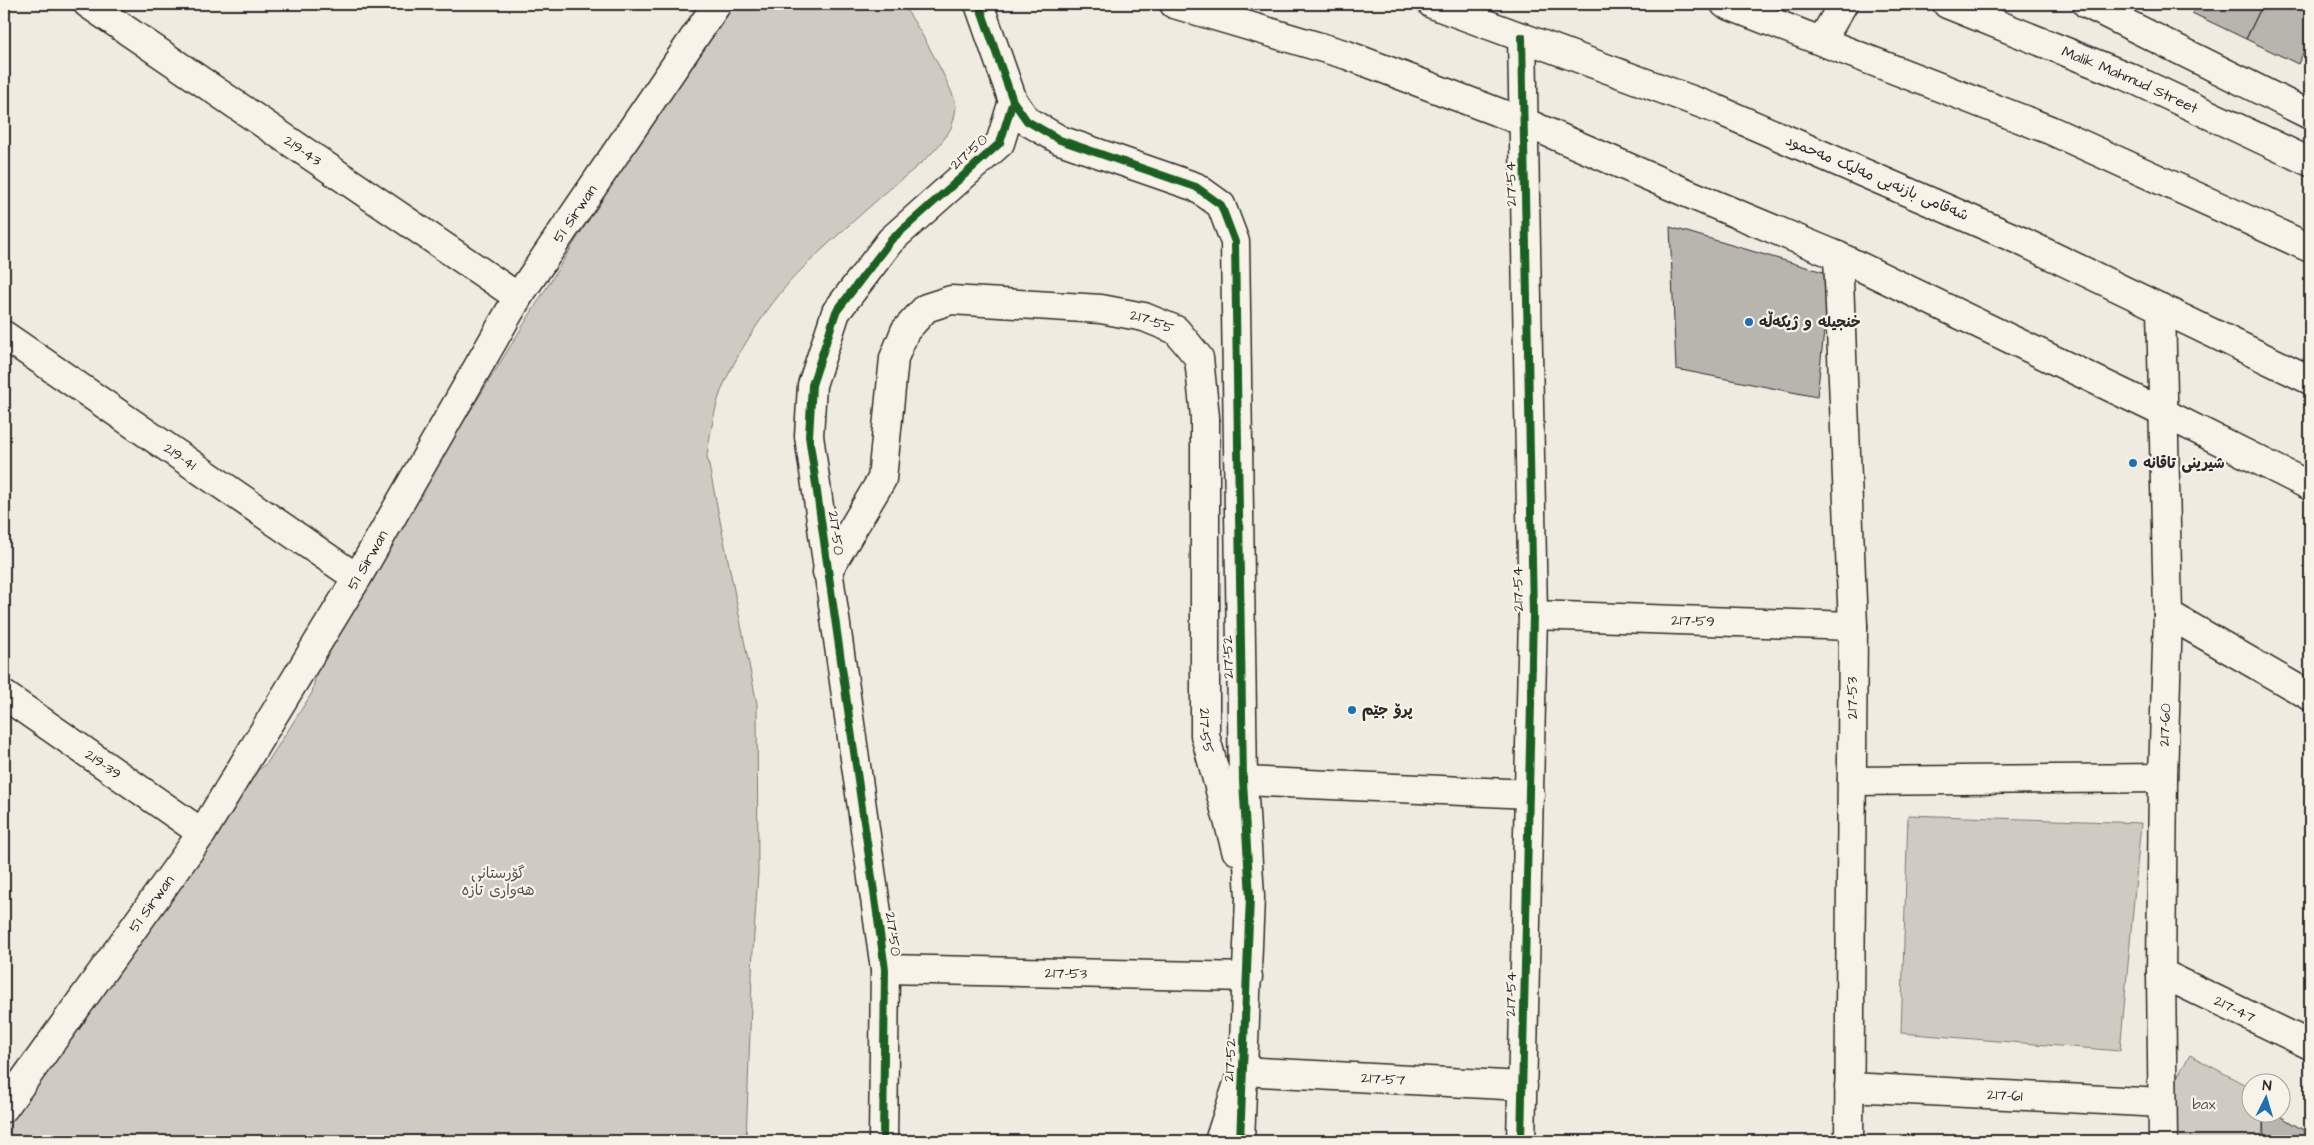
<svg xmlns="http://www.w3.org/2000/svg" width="2314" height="1145" viewBox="0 0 2314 1145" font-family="'Architects Daughter','Playpen Sans Arabic',sans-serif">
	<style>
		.green { fill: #cfcbc2; stroke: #7d7b76 }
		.building { fill: #b8b5ae; stroke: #2b2b2b }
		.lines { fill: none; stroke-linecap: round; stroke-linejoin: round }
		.minor-casing { stroke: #2b2b2b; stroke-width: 31 }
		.secondary-casing { stroke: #2b2b2b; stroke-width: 31 }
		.trunk-casing { stroke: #2b2b2b; stroke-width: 31 }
		.minor { stroke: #f7f3e8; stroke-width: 28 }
		.secondary { stroke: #f7f3e8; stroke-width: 28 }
		.trunk { stroke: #f7f3e8; stroke-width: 28 }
		.cycleway-casing { stroke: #f7f3e8; stroke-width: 11 }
		.cycleway { stroke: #1b5e20; stroke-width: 8 }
		.poi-dot { fill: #1f6fb2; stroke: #f7f3e8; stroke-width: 2 }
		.labels { text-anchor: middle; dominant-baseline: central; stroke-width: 4.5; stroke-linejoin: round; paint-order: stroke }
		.street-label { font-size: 15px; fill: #2b2b2b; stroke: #f7f3e8 }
		.poi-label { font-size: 15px; font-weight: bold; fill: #2b2b2b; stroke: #f7f3e8; text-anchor: start }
		.park-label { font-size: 15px; fill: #545351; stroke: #f7f3e8 }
	</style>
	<rect width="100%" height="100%" fill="#efebe0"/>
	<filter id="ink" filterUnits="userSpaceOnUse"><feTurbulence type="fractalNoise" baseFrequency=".02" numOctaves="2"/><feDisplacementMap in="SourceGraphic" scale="10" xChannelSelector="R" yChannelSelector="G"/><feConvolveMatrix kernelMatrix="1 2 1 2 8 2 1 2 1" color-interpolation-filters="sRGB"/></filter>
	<g filter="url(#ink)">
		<path class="green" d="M722,4H901C911,11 956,94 956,106C956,111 953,123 951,128C936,156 907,173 884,194C857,218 829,242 803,268C775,294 731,360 719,397C713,416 710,436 707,456L757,704L758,873L753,949L746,1141H4V1099L244,781L267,763L312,693L320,654Z
			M1908,815L2141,823L2120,1051L1901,1033Z
			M2190,1055L2251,1088L2252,1112L2263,1113L2262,1141H2162V1103Z"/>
		<path class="building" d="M2197,4H2263L2246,39L2192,13Z
			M2263,4H2310V38L2298,64L2246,39Z
			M1670,227L1830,274L1817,397L1676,369Z
			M2263,1112H2273L2310,1134V1141H2264Z"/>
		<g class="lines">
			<defs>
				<g id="minor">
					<path id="s1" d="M88,4L518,297"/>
					<path d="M2087,4L2310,115"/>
					<path d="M1822,40L1843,4"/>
					<path d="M1013,101L1027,121L1060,140L1196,187L1221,205L1235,242L1243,781L1250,897L1240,1141"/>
					<path d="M1838,256L1853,626L1849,1141"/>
					<path d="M2161,308L2168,614L2163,778L2161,973L2163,1141"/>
					<path id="s2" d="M4,335L357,578"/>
					<path id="s3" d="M827,572L882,479L894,358L905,331L926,308L951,300L1101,309L1144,317L1176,330L1199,358L1205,417V735L1236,850"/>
					<path d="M2168,614L2310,696"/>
					<path id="s4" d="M1533,615L1853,626"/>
					<path id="s5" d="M4,695L202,833"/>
					<path d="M1243,781L1530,794"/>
					<path d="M1852,781L2163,778"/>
					<path id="s6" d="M885,969L1248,977"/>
					<path id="s7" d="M2161,973L2310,1045"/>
					<path id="s8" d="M1849,1087L2162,1103"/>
					<path d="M883,1141L885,969L809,436L812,385L836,312L891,240L1000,143L1013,101L979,4"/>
					<path id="s9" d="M1219,1141L1242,1071L1523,1086"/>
					<path d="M1521,1141L1533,615L1522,37"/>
				</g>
				<g id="secondary">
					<path d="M1174,4L1347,55L1524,122L1687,193L1838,256L2164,413L2310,486"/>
					<path id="s10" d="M1947,4L2131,78L2310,162"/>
					<path id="s11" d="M4,1108L202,833L357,578L518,297L717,4"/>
				</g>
				<path id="trunk" d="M1432,4L1716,109L2021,241L2310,380
					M1725,4L2050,130L2310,248"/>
			</defs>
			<use href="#minor" class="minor-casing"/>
			<use href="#secondary" class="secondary-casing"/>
			<use href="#trunk" class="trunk-casing"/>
			<use href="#minor" class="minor"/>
			<use href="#secondary" class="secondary"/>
			<use href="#trunk" class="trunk"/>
			<defs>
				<path id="cycleway" d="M1013,101L1027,121L1060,140L1196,187L1221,205L1235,242L1243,781L1250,897L1240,1141
					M883,1141L885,969L809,436L812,385L836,312L891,240L1000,143L1013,101L979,4
					M1521,1141L1533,615L1522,37"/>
			</defs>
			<use href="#cycleway" class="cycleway-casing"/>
			<use href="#cycleway" class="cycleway"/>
		</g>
	</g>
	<g class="poi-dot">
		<circle cx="1749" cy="322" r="5"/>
		<circle cx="2133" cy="463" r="5"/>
		<circle cx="1352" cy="710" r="5"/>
	</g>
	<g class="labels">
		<g class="street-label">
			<text stroke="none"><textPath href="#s10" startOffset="198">Malik Mahmud Street</textPath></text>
			<text stroke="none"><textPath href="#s1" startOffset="260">219-43</textPath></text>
			<text transform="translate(969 152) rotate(-42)">217-50</text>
			<text transform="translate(1877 178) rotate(23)">شەقامی بازنەیی مەلیک مەحمود</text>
			<text transform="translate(1511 184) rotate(-91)">217-54</text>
			<text stroke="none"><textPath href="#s11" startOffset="1062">51 Sirwan</textPath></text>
			<text stroke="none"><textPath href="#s3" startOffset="519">217-55</textPath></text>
			<text stroke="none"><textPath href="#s2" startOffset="214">219-41</textPath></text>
			<text transform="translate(836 533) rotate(82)">217-50</text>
			<text stroke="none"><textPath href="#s11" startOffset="658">51 Sirwan</textPath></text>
			<text transform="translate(1518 589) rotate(-91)">217-54</text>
			<text stroke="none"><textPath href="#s4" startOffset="160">217-59</textPath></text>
			<text transform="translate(1228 657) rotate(-91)">217-52</text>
			<text transform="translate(1852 698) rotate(-90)">217-53</text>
			<text transform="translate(2165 725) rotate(-88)">217-60</text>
			<text stroke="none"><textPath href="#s3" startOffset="954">217-55</textPath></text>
			<text stroke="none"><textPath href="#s5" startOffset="121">219-39</textPath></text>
			<text stroke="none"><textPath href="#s11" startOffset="252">51 Sirwan</textPath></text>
			<text transform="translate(893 934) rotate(82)">217-50</text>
			<text stroke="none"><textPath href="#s6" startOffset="181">217-53</textPath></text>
			<text transform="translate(1511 994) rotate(-89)">217-54</text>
			<text stroke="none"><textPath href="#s7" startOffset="82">217-47</textPath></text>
			<text transform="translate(1230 1060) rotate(-87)">217-52</text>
			<text stroke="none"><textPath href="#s9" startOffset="215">217-57</textPath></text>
			<text stroke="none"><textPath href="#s8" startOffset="156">217-61</textPath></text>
		</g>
		<g class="poi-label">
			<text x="1759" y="322">خنجیلە و ژیکەڵە</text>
			<text x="2143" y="463">شیرینی تاقانه</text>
			<text x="1362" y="710">پرۆ جێم</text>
		</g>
		<g class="park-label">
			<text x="498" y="873">گۆڕستانی<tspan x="498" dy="17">هەواری تازە</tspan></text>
			<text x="2204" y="1104">bax</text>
		</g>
	</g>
	<rect width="2314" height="1145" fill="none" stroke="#f7f3e8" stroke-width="20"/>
	<rect x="10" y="10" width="2294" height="1125" fill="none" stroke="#2b2b2b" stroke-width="2" filter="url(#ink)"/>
	<g transform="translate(2266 1098) rotate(5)"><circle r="24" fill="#f7f3e8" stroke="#a5a39c"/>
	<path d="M0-4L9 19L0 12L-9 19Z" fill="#1f6fb2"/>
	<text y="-8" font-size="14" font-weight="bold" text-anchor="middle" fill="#2b2b2b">N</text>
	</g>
</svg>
